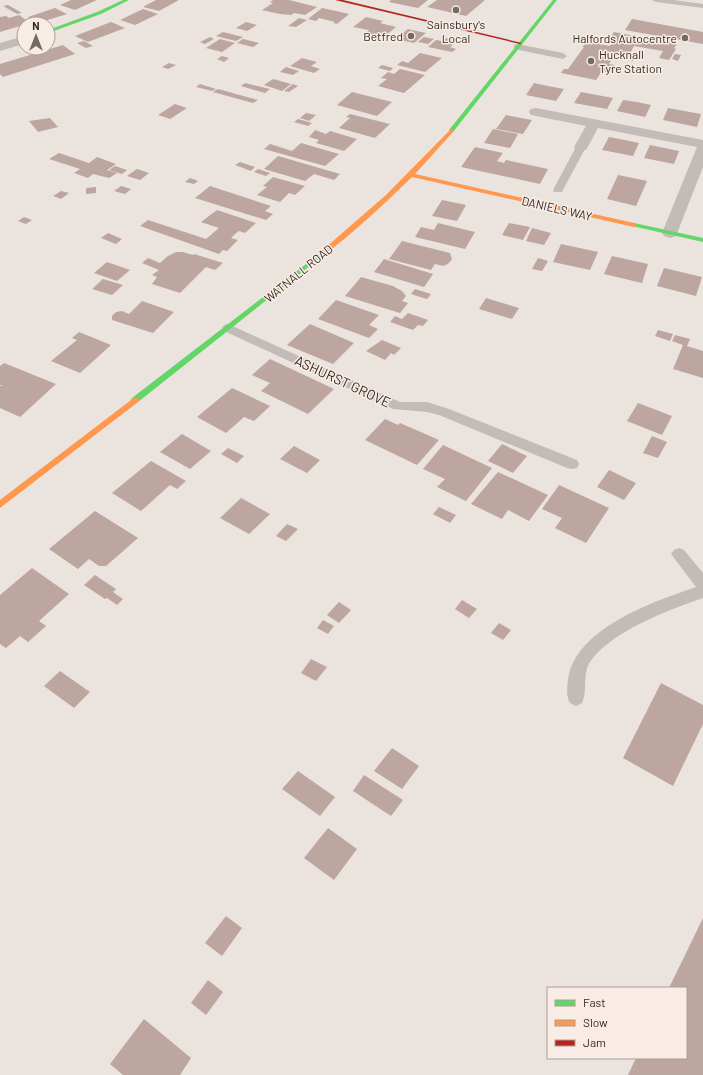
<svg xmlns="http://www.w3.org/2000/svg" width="703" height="1075" viewBox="0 0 703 1075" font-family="Barlow,sans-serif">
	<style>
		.building { fill: #bda5a0 }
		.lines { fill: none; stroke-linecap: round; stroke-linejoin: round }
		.lane { fill: #c3bbb8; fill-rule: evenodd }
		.street { fill: #c3bbb8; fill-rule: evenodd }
		.fast { fill: #63d668; fill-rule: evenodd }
		.slow { fill: #ff974d; fill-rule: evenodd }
		.jam { fill: #b3261e; fill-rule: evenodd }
		.poi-dot { fill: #736a66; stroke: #f8ece5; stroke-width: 1.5 }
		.labels { text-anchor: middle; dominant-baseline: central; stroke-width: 3; stroke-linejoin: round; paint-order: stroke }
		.far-poi-label { font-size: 12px; fill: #332926; stroke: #f8ece5; text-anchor: end }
		.far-street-label { font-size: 12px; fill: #332926; stroke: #f8ece5 }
		.street-label { font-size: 14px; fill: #332926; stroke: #f8ece5 }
	</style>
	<rect width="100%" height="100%" fill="#ebe3de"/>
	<path class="building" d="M71,0H97L75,10L60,5Z
		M156,0H179L159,11L143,7Z
		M273,0H289L317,7L305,15L294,13L291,15L280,14L262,10L273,3L270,2Z
		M391,0H428L418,8L389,2Z
		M437,0H485L466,16L427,7Z
		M8,5L22,13L17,14L3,6Z
		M55,8L67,14L38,23L28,17Z
		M322,8L336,11L349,14L337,24L333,23L335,22L319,18L316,21L308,19Z
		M143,9L158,14L135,25L120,20Z
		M19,15L30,23L0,32V17L6,16L9,18Z
		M366,17L383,21L380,23L396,27L385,36L379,37L364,34L369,30L353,27Z
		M299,18L307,20L296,27L288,26Z
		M632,19L703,32V44L625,30Z
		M111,22L125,28L88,42L75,36Z
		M246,22L257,25L247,31L236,28Z
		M408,29L412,30L426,33L414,43L396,39Z
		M223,32L243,37L236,41L216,36Z
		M614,32L677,44L674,48L676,49L669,60L659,58L663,51L634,46L629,55L636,56L633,61L613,57L609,64L615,65L614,67L616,68L613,73L602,71L596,80L561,73L564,69H568L584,47H582L590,39L601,41L599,44L610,46L612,42L608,41Z
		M210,37L214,39L205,44L200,42Z
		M424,37L434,39L428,44L418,42Z
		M445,38L457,41L450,47L456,49L452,52L428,47L436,40L442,41Z
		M220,39L235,43L222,52L206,48Z
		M243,39L259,43L253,47L237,43Z
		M84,41L93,46L86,48L77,43Z
		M63,45L75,54L3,77L0,74V64Z
		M420,53L442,58L425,72L397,65L402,61L408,63Z
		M675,54L681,55L678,61L672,59Z
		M222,56L229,58L224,62L217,59Z
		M302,58L317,62L311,66L320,69L314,73L290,66Z
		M169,63L176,65L168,69L162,67Z
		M382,65L393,68L390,71L378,68Z
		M286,67L299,71L293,75L280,72Z
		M400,69L425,75L404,93L378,86L387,79L381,78L388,72L394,74Z
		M273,79L291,84L282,91L264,85Z
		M245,83L270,89L265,93L241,86Z
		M534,83L548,86L564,89L556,101L526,95Z
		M200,84L216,89L212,91L196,87Z
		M293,84L298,86L289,92L284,91Z
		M218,89L258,100L253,103L213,92Z
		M352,92L392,102L377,116L337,105Z
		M581,92L613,98L607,109L574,103Z
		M623,100L637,102L651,105L645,117L617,111Z
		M175,104L187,108L170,119L158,115Z
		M668,108L701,114L697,127L663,120Z
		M306,113L316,115L309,121L300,118Z
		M350,114L390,124L375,138L339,128L350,118L346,117Z
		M506,115L532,120L523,134L496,129Z
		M50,118L58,127L38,132L29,121Z
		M298,119L312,123L308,126L294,122Z
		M493,129L518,134L510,148L484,143Z
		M315,130L326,134L330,131L357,139L344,151L316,143L319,140L309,137Z
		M609,137L625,140L639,143L633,156L602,150Z
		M301,143L339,154L325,166L264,149L270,144L292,151Z
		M650,145L679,151L674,164L644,158Z
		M475,147L503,153L497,161L504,163L506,160L548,169L540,184L461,167Z
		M59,153L89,163L97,157L116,164L107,170L117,173L109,178L93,174L88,178L74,173L80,169L49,159Z
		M278,156L340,174L334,180L314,174L305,181L264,169Z
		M240,162L255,167L251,171L235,165Z
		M115,166L127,170L122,174L109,170Z
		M137,169L149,173L140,180L127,176Z
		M258,169L270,173L266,176L254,172Z
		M618,175L647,181L636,206L607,199Z
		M273,177L305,186L295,195L289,193L280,202L257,195L267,187L263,186Z
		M190,178L198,181L194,184L185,182Z
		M121,186L131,189L125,194L114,191Z
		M210,186L271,206L265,211L273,214L266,220L195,198Z
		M96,187V193L86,194V188Z
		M61,191L69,193L61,199L53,196Z
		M442,200L466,205L457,221L432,216Z
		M217,210L256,223L245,233L239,231L235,234L231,238L238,240L227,251L223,250L219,254L140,226L148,220L206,239L219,228L201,222Z
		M24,217L32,220L26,224L18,221Z
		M438,223L475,232L465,249L415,237L421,227L434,230Z
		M509,223L530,227L523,240L502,235Z
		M532,228L551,233L544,245L526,241Z
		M108,233L122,239L116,244L101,238Z
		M402,241L450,253L452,259L448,264L443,266L435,264L431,270L389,259Z
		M561,244L598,252L590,270L553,262Z
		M176,252H183L193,255L194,254L223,263L215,270L206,267L180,293L152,284L157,277L152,275L159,270L142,263L148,258L160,263L168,256Z
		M612,256L648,264L642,283L604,274Z
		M538,258L548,261L542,271L532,269Z
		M384,259L433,274L424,287L374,272Z
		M107,262L130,270L117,281L94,273Z
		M664,268L702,277L696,296L657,286Z
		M361,277L393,286L402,291L406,296L402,301L408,303L400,313L345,296Z
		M103,279L123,285L112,295L92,289Z
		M415,289L431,294L427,299L411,294Z
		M486,298L519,308L512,319L479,309Z
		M336,300L379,315L369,325L378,329L369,338L318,319Z
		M142,301L174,312L153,333L112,320V316L116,312L122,311L129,314Z
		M408,313L428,320L423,326L418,325L413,330L390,322L395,316L402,319Z
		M310,324L354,343L333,364L287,345Z
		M658,330L673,334L670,341L655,336Z
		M79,332L111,345L80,373L51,361L77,340L72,338Z
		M675,335L690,339L687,346L703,351V378L673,369L683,345L672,341Z
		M382,340L401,348L394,355L391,353L385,360L366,351Z
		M270,359L334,389L308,414L261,391L270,383L252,375Z
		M4,363L56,384L20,417L0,408V386H3L0,385V366Z
		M232,388L270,406L254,421L244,417L226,433L197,417Z
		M638,403L672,416L662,435L627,421Z
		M385,419L398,425L400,423L439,440L417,465L365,440Z
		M182,434L211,451L190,469L160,452Z
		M652,436L667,442L658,458L643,453Z
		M502,444L527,456L513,473L488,461Z
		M443,445L492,468L466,501L437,487L445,479L423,469Z
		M294,446L320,460L307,473L280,459Z
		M228,448L244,456L237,463L221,454Z
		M151,461L186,481L177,489L170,485L141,511L112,493Z
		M609,470L636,483L624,500L597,487Z
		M498,472L548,495L529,521L508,510L502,519L471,504Z
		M559,485L609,508L586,543L555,528L562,518L542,509Z
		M241,498L270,514L249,534L220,518Z
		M439,507L456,515L450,523L433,514Z
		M95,511L138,538L106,566H99L89,559L78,569L49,549Z
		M287,524L298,529L286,541L276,536Z
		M32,568L69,594L39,621L46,626L28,642L20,636L6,648L0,644V595Z
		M95,575L116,589L113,592L123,599L117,605L107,598L105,599L84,585Z
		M462,600L477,609L469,618L455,609Z
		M339,602L351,610L339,623L327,615Z
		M323,620L334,626L328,634L317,628Z
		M499,623L511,630L503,640L491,633Z
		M311,659L327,667L316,681L301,673Z
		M60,671L90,692L74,708L44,686Z
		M661,683L703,705V724L673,786L623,758Z
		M392,748L419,766L402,789L374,771Z
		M298,771L335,797L320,816L282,789Z
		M364,775L403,800L391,816L353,791Z
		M328,828L357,849L334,880L304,858Z
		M226,916L242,928L222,956L205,943Z
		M703,918V1075H628L636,1058H686V988H669Z
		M208,980L223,992L206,1015L191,1003Z
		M144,1019L191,1058L180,1075H123L110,1064Z"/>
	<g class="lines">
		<path class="lane" d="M652,0H674L703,4V8L656,2Z
			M517,44L563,53L567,56L563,59L514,49V45Z
			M581,144L586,147L563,190L562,192H554L553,190L576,147Z
			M228,324L400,402H427L449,409L577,460L579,464L577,468L572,469L567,468L439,415L427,412L393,409L224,331L222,328L224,325Z
			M679,548L684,550L703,573V598C670,609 610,632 590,662C582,674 588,691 582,703L576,706L570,703C566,696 567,688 568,680C575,628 653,602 696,587L671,554L674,550Z"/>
		<path class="street" d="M24,36V44L0,51V43Z
			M536,108L703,140V167L676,236L670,238L664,236L662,233L697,147L598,128L586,150H576L574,147L586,126L531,115L529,112L531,109Z"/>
		<path class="fast" d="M123,0H129L101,14L48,33V30L97,12Z
			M553,0H557L453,132H449V130Z
			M634,223L703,238V242L632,226L631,225Z
			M319,254L322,256L321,257L138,402H132L131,400L132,398Z"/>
		<path class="slow" d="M451,129L454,131L453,132L415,174L634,223L637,225L634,227L412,177C400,189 327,259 317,257V255L386,195Z
			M135,397L138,398L139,400L138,402L0,508V500Z"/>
		<path class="jam" d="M335,0H343L522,43L520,44Z"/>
	</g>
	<g class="poi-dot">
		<circle cx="456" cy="10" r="4"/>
		<circle cx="411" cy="36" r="4"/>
		<circle cx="685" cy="38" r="4"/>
		<circle cx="591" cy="61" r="4"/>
	</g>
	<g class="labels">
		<g class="far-poi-label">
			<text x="456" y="24" text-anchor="middle">Sainsbury's<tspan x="456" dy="14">Local</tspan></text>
			<text x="403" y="36">Betfred</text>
			<text x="677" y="38">Halfords Autocentre</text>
			<text x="599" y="54" text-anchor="start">Hucknall<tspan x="599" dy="14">Tyre Station</tspan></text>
		</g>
		<g class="far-street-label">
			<text transform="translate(557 208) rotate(13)">DANIELS WAY</text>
			<text transform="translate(298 273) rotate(-39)">WATNALL ROAD</text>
		</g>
		<g class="street-label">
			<text transform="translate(343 381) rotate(25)">ASHURST GROVE</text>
		</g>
	</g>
	<rect x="547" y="987" width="140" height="72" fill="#f8ece5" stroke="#a99e99"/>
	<rect x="555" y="1000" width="20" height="6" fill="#63d668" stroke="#a99e99"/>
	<text x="583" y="1007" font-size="12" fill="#332926">Fast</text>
	<rect x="555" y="1020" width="20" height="6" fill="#ff974d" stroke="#a99e99"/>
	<text x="583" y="1027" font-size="12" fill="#332926">Slow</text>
	<rect x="555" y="1040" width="20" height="6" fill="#b3261e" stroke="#a99e99"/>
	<text x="583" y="1047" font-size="12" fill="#332926">Jam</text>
	<g transform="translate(36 36)"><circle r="19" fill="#f8ece5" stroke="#a99e99"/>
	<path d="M0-3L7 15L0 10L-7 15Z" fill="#736a66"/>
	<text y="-6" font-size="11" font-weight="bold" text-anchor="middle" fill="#332926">N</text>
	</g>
</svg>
